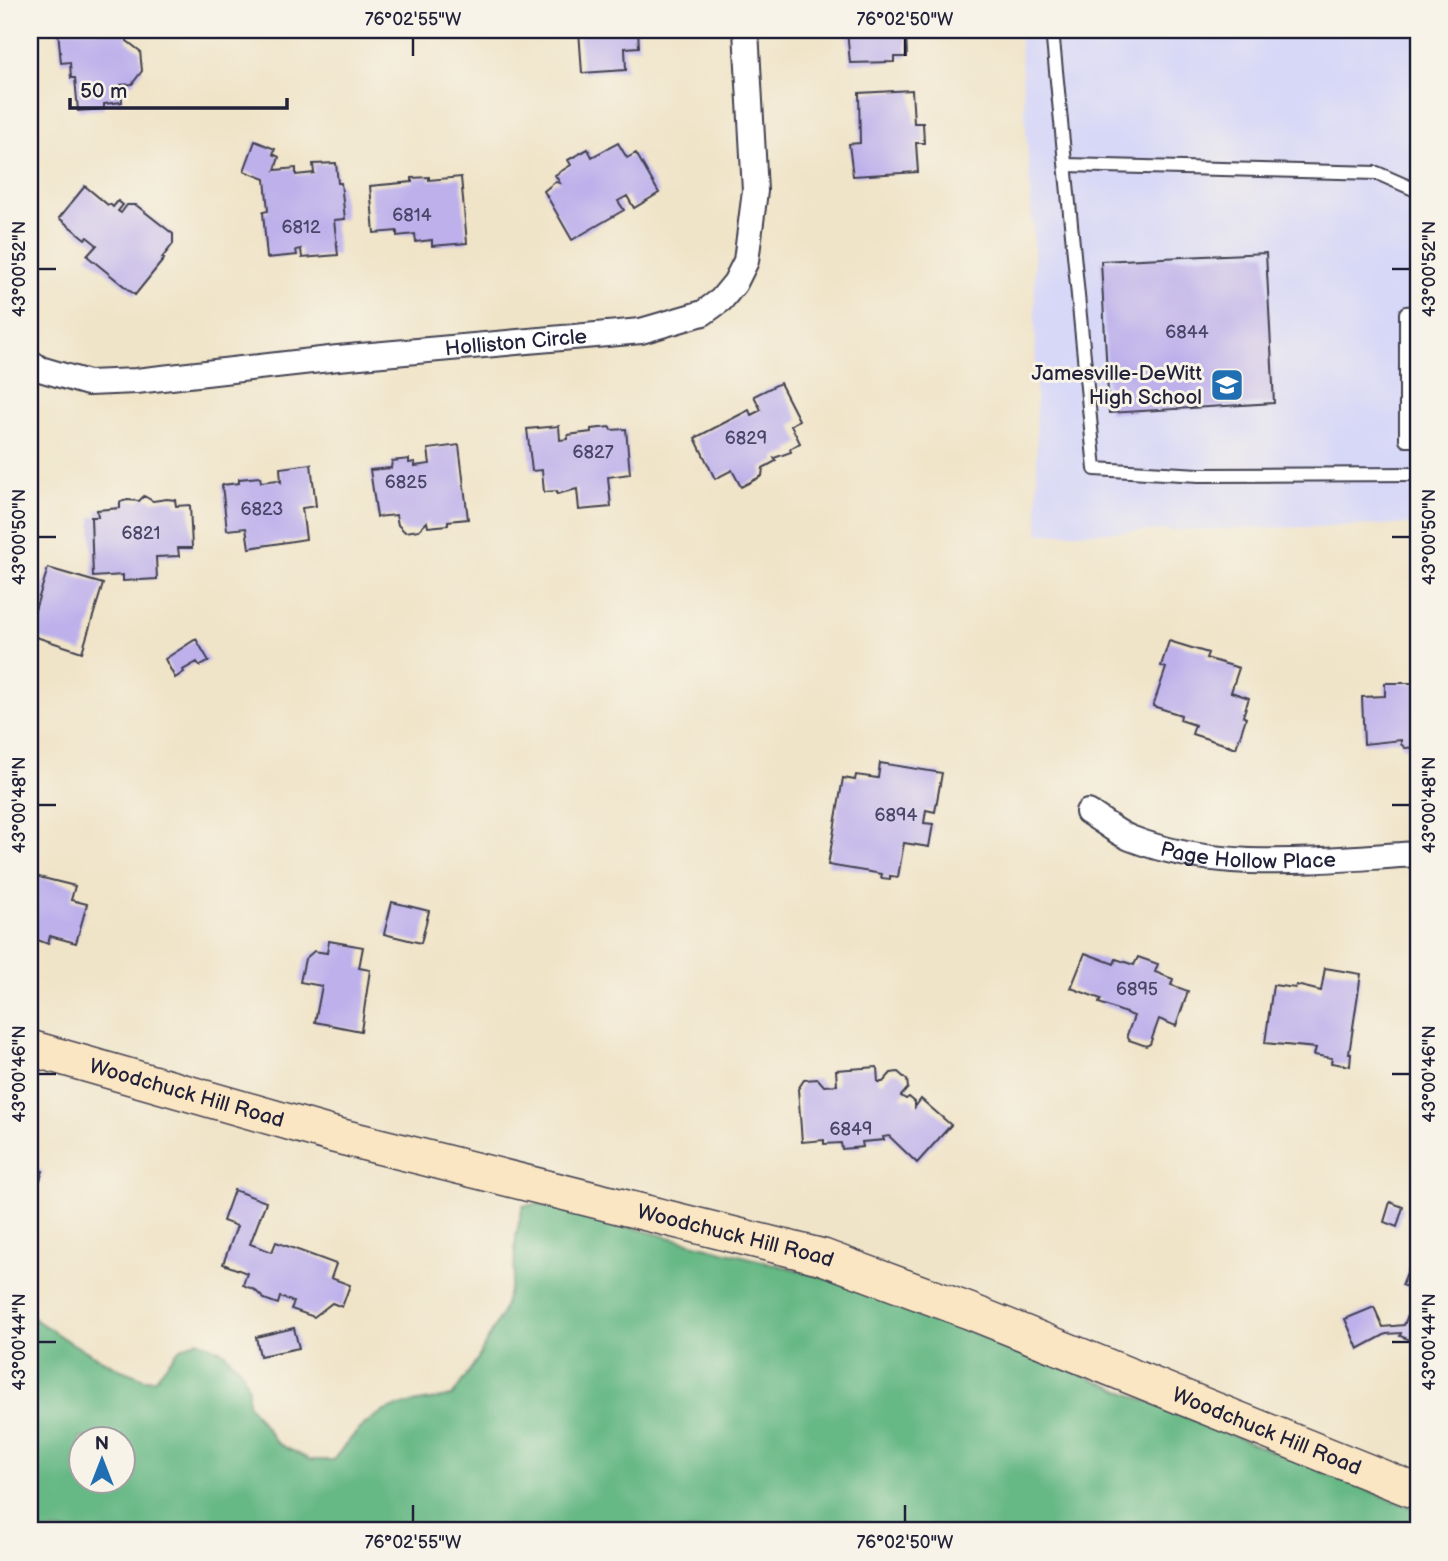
<svg xmlns="http://www.w3.org/2000/svg" width="1448" height="1561" viewBox="0 0 1448 1561" font-family="'Balsamiq Sans',sans-serif">
	<style>
		.built { fill: #d7d7f8 }
		.forest { fill: #66b884; stroke: #446d60; stroke-width: 2; fill-rule: evenodd }
		.building { fill: #bdb0eb }
		.lines { fill: none; stroke-linecap: round; stroke-linejoin: round }
		.lane-casing { stroke: #413f50; stroke-width: 16 }
		.street-casing { stroke: #413f50; stroke-width: 28 }
		.secondary-casing { stroke: #413f50; stroke-width: 38 }
		.lane { stroke: #fff; stroke-width: 12 }
		.street { stroke: #fff; stroke-width: 24 }
		.secondary { stroke: #fbe6c4; stroke-width: 35 }
		.ticks { fill: none; stroke: #22223b; stroke-width: 2.5 }
		.labels { text-anchor: middle; dominant-baseline: central; stroke-width: 6; stroke-linejoin: round; paint-order: stroke }
		.number-label { font-size: 18px; fill: #494667 }
		.street-label { font-size: 21px; fill: #22223b; stroke: #f7f3e8 }
		.poi-label { font-size: 21px; fill: #22223b; stroke: #f7f3e8; text-anchor: end }
		.neatline { fill: none; stroke: #22223b; stroke-width: 2.5 }
		.ticks-label { font-size: 18px; text-anchor: middle; fill: #22223b }
	</style>
	<rect width="100%" height="100%" fill="#f7f3e8"/>
	<filter id="ink" filterUnits="userSpaceOnUse"><feTurbulence type="fractalNoise" baseFrequency=".0143" numOctaves="2"/><feDisplacementMap in="SourceGraphic" scale="14" xChannelSelector="R" yChannelSelector="G"/><feConvolveMatrix kernelMatrix="1 2 1 2 8 2 1 2 1" color-interpolation-filters="sRGB"/></filter>
	<filter id="wash" filterUnits="userSpaceOnUse"><feTurbulence type="fractalNoise" baseFrequency=".00686" numOctaves="4" result="noise"/><feDisplacementMap in="SourceGraphic" scale="28" xChannelSelector="R" yChannelSelector="G"/><feGaussianBlur stdDeviation="1.57" result="paint"/><feColorMatrix in="noise" values="0 0 0 0 0 0 0 0 0 0 0 0 0 0 0 0 0 1.4 0 .05"/><feComposite in="paint" operator="in"/></filter>
	<g filter="url(#wash)">
		<rect width="100%" height="100%" fill="#f0e4c8"/>
		<path class="built" d="M1019,30H1418V524L1038,534L1034,247Z"/>
		<path class="forest" d="M539,1204L817,1275L1030,1354L1418,1510V1531H30V1316L69,1342L119,1369L145,1379H155L179,1349L198,1340L224,1352L243,1373L248,1388V1404L277,1443L310,1460H333C346,1444 362,1423 381,1413C402,1402 430,1401 452,1396L477,1360L502,1313L514,1275L516,1236L523,1206ZM80,1438H122V1480H80Z"/>
		<g id="blocks">
			<path class="building" d="M58,30L127,31V41L140,51L142,71L132,84L121,85L122,102L104,104V109L78,111L75,78H71L70,62L61,63Z
				M579,30H638L639,47L625,48L626,70L582,73Z
				M847,30H906L907,57H894V62L850,63Z
				M912,90L914,123H923L924,143H916L918,172L853,176L849,144L860,143L859,93Z
				M255,141L275,149L273,154L279,157L275,170L296,168V175L314,173L313,164L336,163L338,183H341L345,219L334,220L338,255L302,258L301,249L296,250L297,255L267,258L263,212L268,211L265,179L244,171Z
				M618,143L627,158L636,153L659,193L634,208L627,196L618,201L624,210L572,240L544,191L555,182L560,183L555,175L571,165L568,160L588,149L592,157Z
				M429,177V180L461,177L467,243L432,246V240L416,242L415,234L397,236V231L374,233L370,186L412,182V178Z
				M85,186L108,205L110,204L113,207L118,201L123,205L118,211L121,213L127,205H136L173,234V244L162,258L164,259L135,295L87,256L97,245L87,237L85,239L59,218Z
				M1266,253L1274,403L1109,413L1101,261Z
				M780,383L799,420L791,425L800,443L790,449L791,452L774,458L776,461L763,468L762,476L741,487L732,470L715,479L695,438L749,410L751,415L761,410L754,396Z
				M559,426L560,440L568,439V435L591,432V429L610,427L611,430L626,429L630,474L608,477L611,507L579,510L577,489L557,494V491L544,492L542,470L532,471L527,429Z
				M459,445L468,519L448,521V525L428,527L427,522L419,530L405,532L398,525L396,515L377,517L370,470L391,468L392,461L409,459V463L415,462V466L430,464L428,449Z
				M311,464L316,506L302,508L306,539L249,548L246,528L227,530L222,485L239,483V479L260,477L261,482L278,480L281,482L280,468Z
				M144,496L153,501L167,499L175,500L176,506L190,505L192,548H178L179,556L156,557L157,579L123,581V575L93,577L91,517H98L97,510L120,508V502L127,500L139,501Z
				M48,568L103,584L82,652L30,635V626Z
				M196,639L209,661L200,666L197,662L183,670L184,672L175,678L165,659Z
				M1169,641L1208,653L1206,658L1239,668L1231,692L1249,698L1243,716L1246,718L1236,748L1192,734L1195,725L1180,720L1181,715L1153,706L1166,668L1161,666Z
				M1385,683H1418V747L1405,748L1401,744V740L1364,744L1362,697L1385,696Z
				M880,763L942,773L935,812L926,810L924,823L933,824L929,847L904,843L898,877L890,876V879L881,878L882,874L828,865L843,778L855,780L856,775L878,778Z
				M31,875L75,886L71,900L87,904L76,943L50,936L48,944L30,937Z
				M392,902L429,911L421,943L384,934Z
				M329,941L363,947L359,968L370,970L361,1031L315,1022L322,986L300,982L305,959L314,951L327,953Z
				M1085,953L1114,964L1116,959L1134,965L1138,957L1158,964L1155,972L1173,979L1171,985L1188,991L1176,1026L1159,1019L1150,1044L1146,1046L1129,1040L1127,1035L1134,1016L1099,1003L1101,999L1071,988Z
				M1325,968L1361,974L1349,1054H1351L1350,1066L1331,1063L1332,1058L1314,1055L1316,1048L1265,1043L1273,985L1295,988L1296,985L1321,991Z
				M877,1067L878,1082H883L891,1073L898,1072L907,1080L908,1088L901,1096L906,1099L909,1097L915,1102V1107L921,1099L951,1125L917,1163L889,1136L883,1137L884,1140L862,1142L863,1147L842,1149L841,1143L824,1144V1140L802,1142L798,1089L804,1080L818,1079L824,1086L837,1085L836,1070Z
				M30,1166L43,1171L30,1208Z
				M234,1190L266,1202L250,1244L272,1252L276,1242L336,1264L331,1278L350,1285L342,1307L332,1303L314,1317L291,1309L294,1302L280,1297L278,1304L264,1299L255,1290L243,1285L247,1273L223,1264L237,1226L223,1221Z
				M1390,1202L1403,1207L1397,1227L1384,1222Z
				M1413,1258L1418,1260V1343L1400,1336L1401,1333L1386,1334L1358,1349L1345,1319L1374,1307L1383,1327L1404,1325L1418,1291L1402,1285Z
				M294,1328L299,1348L260,1356L256,1337Z"/>
		</g>
	</g>
	<g filter="url(#ink)">
		<use href="#blocks" fill-opacity="0" stroke="#413f50" stroke-width="2"/>
		<g class="lines">
			<defs>
				<path id="lane" d="M1052,30L1095,469L1199,475L1418,474
					M1066,165L1377,173L1418,191
					M1418,312L1406,313V440H1418"/>
				<g id="street">
					<path id="s1" d="M30,362L40,369L88,383L136,381L338,358L641,331L703,313L721,300L735,283L746,261L755,191L746,30"/>
					<path id="s2" d="M1088,812C1102,820 1115,832 1130,838C1221,874 1323,859 1418,854"/>
				</g>
				<g id="secondary">
					<path id="s3" d="M30,1048L334,1135L823,1257L969,1311L1418,1492"/>
				</g>
			</defs>
			<use href="#lane" class="lane-casing"/>
			<use href="#street" class="street-casing"/>
			<use href="#secondary" class="secondary-casing"/>
			<use href="#lane" class="lane"/>
			<use href="#street" class="street"/>
			<use href="#secondary" class="secondary"/>
		</g>
	</g>
	<path class="ticks" d="M413,38V56M905,38V56M38,269H56M1392,269H1410M38,537H56M1392,537H1410M38,805H56M1392,805H1410M38,1074H56M1392,1074H1410M38,1342H56M1392,1342H1410M413,1505V1522M905,1505V1522"/>
	<defs>
		<symbol id="school-square" viewBox="-11 -11 22 22"><rect x="-9" y="-9" width="18" height="18" rx="4" fill="#1f6fb2" stroke="#f7f3e8"/><path d="M0-5L7-2L0 1L-7-2ZM-4 1L0 2.5L4 1V4Q0 6-4 4Z" fill="#fff"/></symbol>
	</defs>
	<g fill-rule="evenodd">
		<use href="#school-square" x="1208" y="366" width="38" height="38"/>
	</g>
	<g class="labels">
		<g class="number-label">
			<text x="412" y="215">6814</text>
			<text x="301" y="227">6812</text>
			<text x="1187" y="332">6844</text>
			<text x="746" y="438">6829</text>
			<text x="593" y="452">6827</text>
			<text x="406" y="482">6825</text>
			<text x="262" y="509">6823</text>
			<text x="141" y="533">6821</text>
			<text x="896" y="815">6894</text>
			<text x="1137" y="989">6895</text>
			<text x="851" y="1129">6849</text>
		</g>
		<g class="street-label">
			<text stroke="none"><textPath href="#s1" startOffset="492">Holliston Circle</textPath></text>
			<text stroke="none"><textPath href="#s2" startOffset="170">Page Hollow Place</textPath></text>
			<text stroke="none"><textPath href="#s3" startOffset="163">Woodchuck Hill Road</textPath></text>
			<text stroke="none"><textPath href="#s3" startOffset="730">Woodchuck Hill Road</textPath></text>
			<text stroke="none"><textPath href="#s3" startOffset="1297">Woodchuck Hill Road</textPath></text>
		</g>
		<g class="poi-label">
			<text x="1202" y="373">Jamesville-DeWitt<tspan x="1202" dy="24">High School</tspan></text>
		</g>
	</g>
	<rect width="1448" height="1561" fill="none" stroke="#f7f3e8" stroke-width="77"/>
	<g transform="translate(102 1460)"><circle r="33" fill="#f7f3e8" stroke="#a29fa3" stroke-width="2"/>
	<path d="M0-5L12 26L0 18L-12 26Z" fill="#1f6fb2"/>
	<text y="-10" font-size="19" font-weight="bold" text-anchor="middle" fill="#22223b">N</text>
	</g>
	<path d="M70 98v10h217v-10" fill="none" stroke="#22223b" stroke-width="3.5"/>
	<text x="80" y="98" font-size="21" fill="#22223b" stroke="#f7f3e8" stroke-width="5" paint-order="stroke">50 m</text>
	<rect x="38" y="38" width="1372" height="1484" class="neatline"/>
	<g class="ticks-label">
		<text x="413" y="25">76°02'55"W</text>
		<text x="905" y="25">76°02'50"W</text>
		<text transform="translate(19 269) rotate(-90)" y="6">43°00'52"N</text>
		<text transform="translate(1429 269) rotate(-90)" y="6">43°00'52"N</text>
		<text transform="translate(19 537) rotate(-90)" y="6">43°00'50"N</text>
		<text transform="translate(1429 537) rotate(-90)" y="6">43°00'50"N</text>
		<text transform="translate(19 805) rotate(-90)" y="6">43°00'48"N</text>
		<text transform="translate(1429 805) rotate(-90)" y="6">43°00'48"N</text>
		<text transform="translate(19 1074) rotate(-90)" y="6">43°00'46"N</text>
		<text transform="translate(1429 1074) rotate(-90)" y="6">43°00'46"N</text>
		<text transform="translate(19 1342) rotate(-90)" y="6">43°00'44"N</text>
		<text transform="translate(1429 1342) rotate(-90)" y="6">43°00'44"N</text>
		<text x="413" y="1548">76°02'55"W</text>
		<text x="905" y="1548">76°02'50"W</text>
	</g>
</svg>
